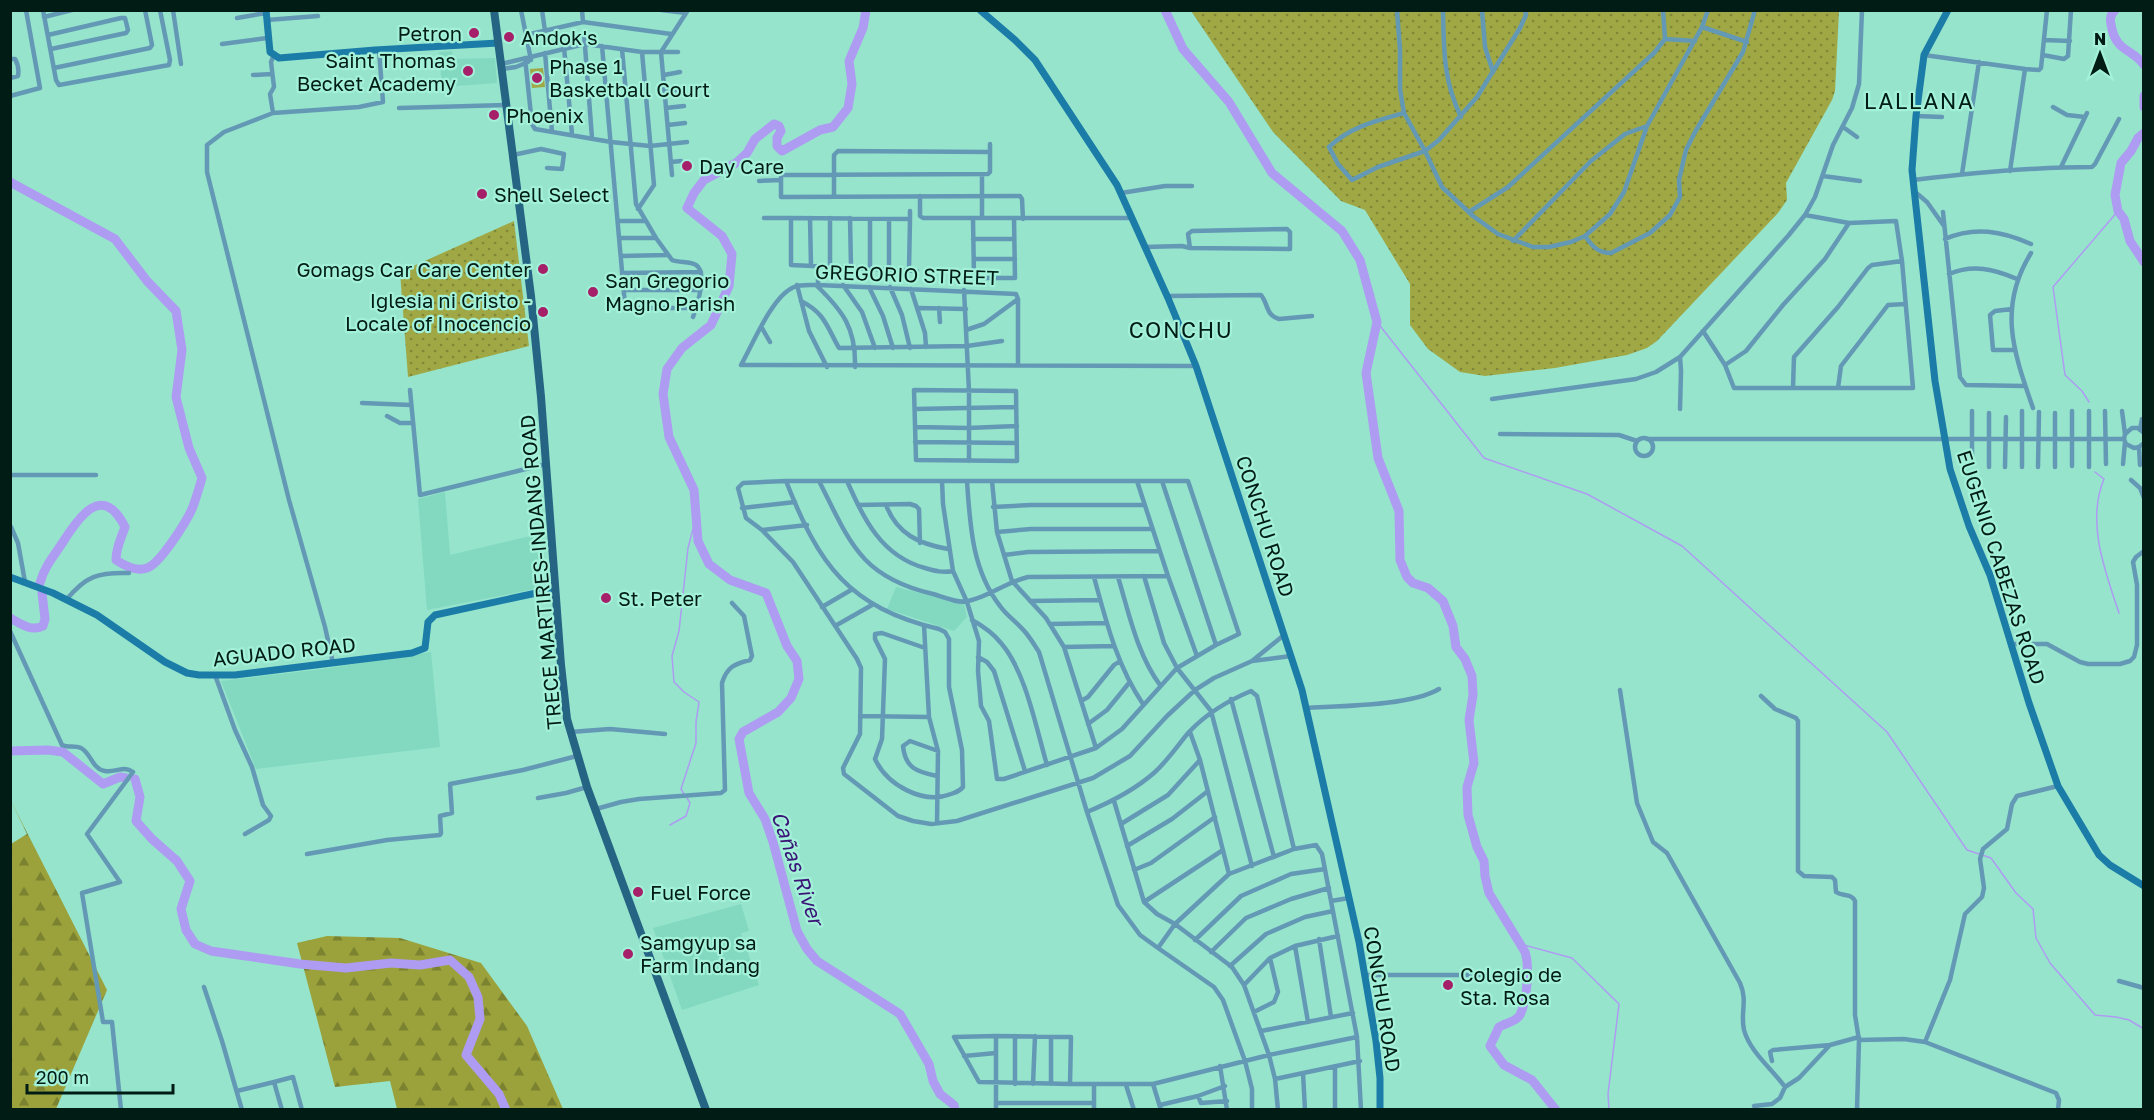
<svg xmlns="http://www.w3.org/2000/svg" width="2154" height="1120" viewBox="0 0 2154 1120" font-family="'Golos Text',sans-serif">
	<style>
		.built { fill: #82d9c0 }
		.grass { fill: url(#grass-dots) }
		.forest { fill: url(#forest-firs) }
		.pitch { fill: #a0a845 }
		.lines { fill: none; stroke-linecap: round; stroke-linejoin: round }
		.stream { stroke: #ae9bf2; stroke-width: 1.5 }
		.river { stroke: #ae9bf2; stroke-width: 9 }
		.street { stroke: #6499b6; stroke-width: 4.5 }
		.secondary { stroke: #1a7ca7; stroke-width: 7 }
		.primary { stroke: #256483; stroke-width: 8 }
		.poi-dot { fill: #a61f69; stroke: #a3f1d9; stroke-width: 2 }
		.labels { text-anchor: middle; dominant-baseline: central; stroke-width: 4.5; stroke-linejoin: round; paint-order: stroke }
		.poi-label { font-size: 20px; fill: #001c14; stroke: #a3f1d9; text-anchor: start }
		.street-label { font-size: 20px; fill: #001c14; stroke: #a3f1d9 }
		.water-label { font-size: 21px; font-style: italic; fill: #3a1576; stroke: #a3f1d9 }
		.quarter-label { font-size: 22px; letter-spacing: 1.5px; fill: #001c14; stroke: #a3f1d9 }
	</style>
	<defs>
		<pattern id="grass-dots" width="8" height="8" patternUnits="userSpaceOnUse" patternTransform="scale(1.5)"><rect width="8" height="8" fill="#a0a845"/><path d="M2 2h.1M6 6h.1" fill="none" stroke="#808838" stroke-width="1.8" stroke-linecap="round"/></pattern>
		<pattern id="forest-firs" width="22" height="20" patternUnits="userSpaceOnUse" patternTransform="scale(1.5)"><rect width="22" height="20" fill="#9ba23b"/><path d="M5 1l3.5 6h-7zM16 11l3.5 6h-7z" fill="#7c8330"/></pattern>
	</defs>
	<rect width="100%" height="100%" fill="#96e4cc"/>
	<path class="built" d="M452,51L453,59L495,58L497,83L442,87L439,52Z
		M445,492L450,555L543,533L546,587L427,610L418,499Z
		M896,587L964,604L967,617L954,631L887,609Z
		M431,652L440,747L256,769L221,681L323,669Z
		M741,904L749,931L741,933L759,985L682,1010L653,928Z"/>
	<path class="grass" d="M1191,11H1839L1835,91L1832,100L1786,183L1787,200L1778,213L1657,341L1647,348L1627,355L1555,368L1485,376L1460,372L1428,349L1410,325V284L1365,210L1341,201L1273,132Z
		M514,221L529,346L408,377L400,272Z"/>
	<path class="forest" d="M10,799L107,990L56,1109H11V844L27,834Z
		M327,936L400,938L481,963L527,1026L563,1109H397L390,1081L335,1087L297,943Z"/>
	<path class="pitch" d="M543,68L545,87L532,88L530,69Z"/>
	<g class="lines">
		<path class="stream" d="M1377,322L1484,458L1587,494L1682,546L1887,732L1967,850L1991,858L2016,893L2033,909L2036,938L2050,963L2095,1015L2116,1017L2129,1020L2144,1029
			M2089,402L2082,391L2065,375L2053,287L2118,211
			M2095,472L2104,479C2086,522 2105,571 2119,613
			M684,794L681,789L696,743V722L699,702L684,692L674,682L672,656L679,631L688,548L697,514
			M670,825L686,816L690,803L687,798
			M1517,943L1572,958L1619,1004L1608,1094L1609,1110"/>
		<path class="river" d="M866,10L863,28L849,61L852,84L848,108L833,127L820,130L782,151L777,146V138L781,131L779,126L774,124L755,139L747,153L736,163L704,180L694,193L687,208L722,236L732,254L729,286L711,325L682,348L667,369L663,394L669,437L694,490L698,541L709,564L730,580L766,593L787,646L797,661L799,679L791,698L778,712L743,732L739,739L749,793L765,819L773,842L797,931L807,949L817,961L900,1014L929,1064L933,1081L940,1094L954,1105L955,1110
			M1165,10L1183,49L1229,102L1272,173L1342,231L1360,260L1377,322L1366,373L1378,458L1399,511L1400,560L1407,577L1413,583L1428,588L1443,601L1453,626L1456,647L1465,659L1472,676L1473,695L1469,720L1474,763L1467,787L1468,815L1477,847L1484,861L1485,876L1489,893L1525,952C1530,967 1527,1001 1520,1015C1516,1022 1505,1023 1499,1027L1490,1046L1504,1065L1532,1080L1556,1110
			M2115,10C2109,16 2110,21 2112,29C2117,52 2133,49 2144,65
			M2144,96V107
			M2144,133L2138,138L2131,151L2121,163L2115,195L2118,211L2124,219L2130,241L2144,262
			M10,182L115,239L147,281L176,311L182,350L176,397L189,448L202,478C199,488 196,499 192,509C186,522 160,564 147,568C136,572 125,566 116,560C116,547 121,539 125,527C103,483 80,515 63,542C54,556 44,567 40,583
			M10,618C21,624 31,632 43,626L45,619L42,593
			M10,751L48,750L63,752L103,784L120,777L126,778
			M135,779L140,797L136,821L152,839L177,861L190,881L181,909L186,930L195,944L211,951L300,964L346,968L391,963L420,965L450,960L469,977L478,997L480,1019L466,1055L499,1094L506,1110"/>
		<path class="street" d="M43,10L56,80L59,85L169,65L170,60L160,10
			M173,10L181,64
			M521,10L531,60
			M542,10L545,31
			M582,10L583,22
			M661,10L686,13
			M1397,10L1400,50V89L1404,113L1425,151L1442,187L1473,216L1498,234L1533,247H1549L1571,242L1585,236L1610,214L1624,192L1647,126L1702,27L1708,10
			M1443,10C1444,50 1443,80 1461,117
			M1482,10L1485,47L1493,72
			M44,17L72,10
			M237,18L266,13
			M267,20L318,16
			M1702,27L1747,42
			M584,33L592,138
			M48,35L121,18H125L128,30L126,33L51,49
			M526,35L583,22L671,34
			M1665,39L1695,41
			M2044,40L2070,41
			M222,44L267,38
			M602,46L625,305L627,308H696
			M564,47L572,134
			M622,49L636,204L656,238L672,260C679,263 690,261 696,265C708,272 697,306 693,317
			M545,53L552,132
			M274,55L271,62L274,87L270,94L273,113L359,107L383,102L379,50
			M1924,55L2025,69
			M2043,55L2064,59L2068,56L2071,10
			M525,58L532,124L535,129L611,142L650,146L687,142
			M10,59H15C18,64 19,70 18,76L10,78
			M501,64L585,44L642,52H678
			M54,68L150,48L152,45L145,10
			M502,69L516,67L528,62
			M253,75L272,74
			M664,75L680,72
			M665,92L682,89
			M10,96L40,88L26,10
			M2053,107L2067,115L2085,117
			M399,108L506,105
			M666,108L684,106
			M273,113L224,132L207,145V172L289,500L325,627L333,663
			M1404,113C1375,121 1350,127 1329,147L1338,164L1352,180L1378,167L1425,151L1439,140L1477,97L1520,28L1526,15L1525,10
			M1916,116L1942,117
			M668,125L685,123
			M1843,127L1857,137
			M990,144V172L988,174L781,175V197L1020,196L1022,199L1023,219
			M513,155L541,149L564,154L562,169L547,168
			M671,162L681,161
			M2061,167L2087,113
			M2010,171L2025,69L2039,70L2041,68L2047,10
			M1962,174L1979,62
			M672,175L661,52L688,10
			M982,175V218
			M1823,176L1860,181
			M1913,180C1972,173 2032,167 2092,167L2095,164L2119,119
			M759,181L781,180
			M1914,191L1927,202L1944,226
			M1121,193L1165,186H1192
			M920,196V216L923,218H1131
			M834,197V155L838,151L990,152
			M638,209L654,185L642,52
			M910,211V219L791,218V265L917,271
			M1469,212L1508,187L1654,53L1665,39L1663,10
			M1943,212L1960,377L1966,385L2024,386
			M764,218H791
			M810,218L811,266
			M830,218V266
			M850,218L851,267
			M973,218L974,278H1015L1014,218
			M889,219V269
			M618,221H645
			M1585,236C1592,246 1598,253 1611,253L1650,233L1670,215L1680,197L1679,180L1686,150L1695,132L1743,52L1755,10
			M620,238H656
			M973,239H1014
			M1945,239C1974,226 2002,231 2031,244
			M1513,241L1591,161L1625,134L1647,126
			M1144,247L1182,246L1190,248L1290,249V232L1287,229L1192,231L1188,234L1190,248
			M2031,253C1997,308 2014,353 2033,408
			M621,256L667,255
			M974,259H1015
			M818,266V285
			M870,268V219
			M909,270L910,219
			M623,273L701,272
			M1949,274C1973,264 1994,269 2017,279
			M797,285L809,331L827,367
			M816,285C843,311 856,328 855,367
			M843,285L862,312L875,348
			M869,287L883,316L893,348
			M890,287L902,315L910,348
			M911,289L925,333L926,347
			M624,290H700
			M964,290L969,391V461
			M1167,296L1261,295C1268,303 1266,316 1279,319L1312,316
			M801,301C825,313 827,327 839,348L967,346L1002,341
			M919,308L966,309
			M939,308L940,322
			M2012,309L1995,311L1990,315L1993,350H2014
			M762,328L770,342
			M966,330L984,324L1018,299
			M1703,331L1725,365L1734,388H1913L1902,261L1896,221L1849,223L1805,215
			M1680,357L1681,371L1680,409
			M1018,365V299L1016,294L818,285C810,285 801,284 794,287C772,296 753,344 741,365L1196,366
			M1725,365L1746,351L1783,305L1825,259L1849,223
			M1793,388L1794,357L1838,307L1868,268L1872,265L1902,261
			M1838,388L1841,366L1888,305L1905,304
			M410,390L420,495L546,464
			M914,390L1016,391L1017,461L916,460Z
			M1492,399L1636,379L1656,372L1680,357L1788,236L1805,215L1815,197L1833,145L1852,108L1859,84L1862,10
			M362,403L411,405
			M915,409L1016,407
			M1972,411V464
			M2022,411V467
			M2072,411V466
			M2089,411V467
			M2105,411L2106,464
			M2122,411L2125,434
			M1989,413V467
			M387,416L400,423H413
			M916,427L968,428L1017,426
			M2140,430L2142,419H2144
			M2144,433L2138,428H2132L2125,434L2124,439L2126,444L2134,448L2139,447L2144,443
			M1500,434L1619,435L1637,441
			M1635 447a9 9 0 1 1 18 0a9 9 0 1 1-18 0Z
			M1647,439H2124
			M915,442L1017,443
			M2139,447L2140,465
			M2123,464L2125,442
			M2005,467L2006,417
			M2038,467L2039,412
			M2055,467V413
			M10,475H96
			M2131,480L2140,488L2144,498
			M786,481C819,565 848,607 939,629L945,632L949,639V687L962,750L963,787C959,792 956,792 951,794C923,805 887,785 875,759L882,739L885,659L875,639V634L882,633L925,648
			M819,481C850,542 860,577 933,594C943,597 959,604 968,601C989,597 1006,582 1028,577L1168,576
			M847,481C864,519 881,556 925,568C935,571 943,573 953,571
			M942,481L943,504L953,571L967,602L979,641L978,671L981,706L989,721L997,779H1004L1096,748L1122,729L1177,668L1216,645L1239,634L1188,481H786L743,483L738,488L746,518L762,530L793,562L857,659L861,668L860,734L843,768L844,774L898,816L913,821L931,824L957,821L1093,778L1130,756L1167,716L1195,690L1214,678L1252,661L1291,656
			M967,481C970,525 972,570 1000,606C1007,616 1018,623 1026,633C1031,639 1035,646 1039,652L1087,812L1118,905L1140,935L1158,948
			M992,481L997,532L1012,581L1046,618L1064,647L1096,748
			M1137,481L1168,576L1197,656
			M1162,481L1216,645
			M858,505L910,504L916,506L919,509L920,543
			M886,505C897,534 919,544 948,549
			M993,507L1031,505H1144
			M742,508L795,502
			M11,527L18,543L25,582
			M762,530L807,525
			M997,532L1031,529H1152
			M1004,555L1028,552L1159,551
			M1144,576L1164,643L1177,668L1211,711L1252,866
			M1094,577C1106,621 1117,666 1143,704
			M1118,577C1129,613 1137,654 1160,685
			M66,600C86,576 98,572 129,573
			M1030,601L1100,600
			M822,607L851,590
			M972,620C983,626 993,633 1001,643C1026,672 1036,728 1047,765
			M1050,624L1106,623
			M924,625L929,717L938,751L937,823
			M835,626L872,605
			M10,631L62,745C68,748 75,745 81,748C91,753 92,769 105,771C115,773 124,765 133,772L87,834L120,882L82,893L103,1022H112L121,1110
			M2011,644H2047L2080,662L2088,664H2120L2130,661L2134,657L2137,645V585L2133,562L2136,557L2144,551
			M1064,647L1114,646
			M978,657L987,662L994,671L1025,771
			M1252,661L1284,635
			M215,675L235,730L252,767L263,805L271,816L269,820L245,834
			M1620,690L1637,803L1653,842L1667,853L1740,983C1748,1001 1740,1013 1744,1030C1750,1052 1772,1069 1785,1087
			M1761,696L1775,709L1796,718L1798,721V871L1804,876L1832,877L1835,880L1836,892C1843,897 1851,893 1855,901V1015L1859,1040
			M1231,699L1274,857
			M1081,701L1088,697L1114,665L1120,661
			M1306,708C1340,706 1411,706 1439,689
			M860,716L929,717
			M1088,724L1107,710L1129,683
			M570,732L610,729L665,734
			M1190,732L1200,760L1229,874
			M937,776C917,772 905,768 903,746L910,741L938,751
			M538,798L566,793L587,787
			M1114,801L1144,902L1157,914L1175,924L1232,967L1244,985L1269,1055L1275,1079L1278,1110
			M596,809L621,802L639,799L721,793L725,790L722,683C727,667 734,664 750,660L752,656L744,616L732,603
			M1087,812C1111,802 1136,789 1155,772C1168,760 1178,745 1189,732C1207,713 1227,701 1251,691L1257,696L1294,849
			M1121,824L1168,795L1200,760
			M1127,846L1172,819L1208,791
			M307,854L387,840L440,835L441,833L440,816L452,813L450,784L523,770L577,756
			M1134,870L1151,863L1215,817
			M1331,901L1349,898
			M1144,902L1223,850
			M1319,939L1331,1017
			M1195,940L1241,896L1291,874L1325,869
			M1295,946L1308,1022
			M1211,952L1246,918L1291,899L1329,888
			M1230,966L1266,934L1305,917L1333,911
			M1365,975H1488
			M2119,981L2144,988
			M1244,985L1270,958L1295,946L1338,936
			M204,987L222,1041L242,1110
			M1254,1012L1274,1002L1278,992L1270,958
			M1261,1031L1353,1013
			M996,1036L1071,1037L1070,1084L979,1082L954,1037Z
			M1925,1042L1950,980L1965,914L1982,897L1984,888L1980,859L1983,849L2007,829L2012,804L2017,796L2058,786
			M964,1056L996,1053
			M1772,1061L1770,1052L1773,1050L1830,1045
			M1220,1066L1227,1110
			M1303,1073L1305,1110
			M1275,1079L1360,1061
			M274,1082L293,1077L302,1110
			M1015,1084V1036
			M1033,1084L1035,1036
			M1051,1084V1037
			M1070,1084H1153L1269,1055L1357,1037
			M1153,1084L1161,1110
			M1094,1085V1110
			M1126,1085L1134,1110
			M237,1091L274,1082L282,1110
			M1198,1096L1201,1103L1227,1101
			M996,1103H1094
			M1160,1105L1198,1096L1225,1086
			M1754,1106L1772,1104L1780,1098L1785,1087L1799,1078L1830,1045L1859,1037
			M996,1110V1036
			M1252,1110V1089L1245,1061L1223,1000L1214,987L1158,948L1175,924L1229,874L1294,849L1316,845L1322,854L1357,1037L1361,1110
			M1335,1110V1067
			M1857,1110L1859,1040L1904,1039L1925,1042L2056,1093L2059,1100L2058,1110"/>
		<path class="secondary" d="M266,10L270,52L279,58L375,50L498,43
			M980,10L1015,40L1035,60L1117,185L1168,298L1196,366L1302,690L1359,942L1376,1041L1380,1078V1110
			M1948,10L1924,55L1916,116L1912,170L1935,381L1950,469L1969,526L1990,575L2029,703L2058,786L2099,855L2110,865L2144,886
			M10,577L53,593L97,615L165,662L187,673L199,675H235L412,653L425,648L428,622L435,615L555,589"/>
		<path class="primary" d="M494,10L531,296L541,397L561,665L567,719L587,787L706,1110"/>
	</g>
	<g class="poi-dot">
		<circle cx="474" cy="33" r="6"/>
		<circle cx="509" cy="37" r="6"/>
		<circle cx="468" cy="71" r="6"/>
		<circle cx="537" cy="78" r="6"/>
		<circle cx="494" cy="115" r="6"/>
		<circle cx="687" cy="166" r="6"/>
		<circle cx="482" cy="194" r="6"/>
		<circle cx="543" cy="269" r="6"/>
		<circle cx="593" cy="292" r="6"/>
		<circle cx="543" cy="312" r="6"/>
		<circle cx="606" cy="598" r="6"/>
		<circle cx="638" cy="892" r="6"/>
		<circle cx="628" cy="954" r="6"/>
		<circle cx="1448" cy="985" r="6"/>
	</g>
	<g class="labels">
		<g class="poi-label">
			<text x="462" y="33" text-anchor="end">Petron</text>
			<text x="521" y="37">Andok's</text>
			<text x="456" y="60" text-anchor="end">Saint Thomas<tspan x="456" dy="23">Becket Academy</tspan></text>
			<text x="549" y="66">Phase 1<tspan x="549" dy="23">Basketball Court</tspan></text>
			<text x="506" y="115">Phoenix</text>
			<text x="699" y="166">Day Care</text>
			<text x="494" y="194">Shell Select</text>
			<text x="531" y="269" text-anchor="end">Gomags Car Care Center</text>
			<text x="605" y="280">San Gregorio<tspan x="605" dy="23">Magno Parish</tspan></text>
			<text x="531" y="300" text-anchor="end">Iglesia ni Cristo -<tspan x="531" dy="23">Locale of Inocencio</tspan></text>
			<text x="618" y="598">St. Peter</text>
			<text x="650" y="892">Fuel Force</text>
			<text x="640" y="942">Samgyup sa<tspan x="640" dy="23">Farm Indang</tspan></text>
			<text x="1460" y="974">Colegio de<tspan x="1460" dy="23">Sta. Rosa</tspan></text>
		</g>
		<g class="street-label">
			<text transform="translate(907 274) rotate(2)">GREGORIO STREET</text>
			<text transform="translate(1266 526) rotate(72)">CONCHU ROAD</text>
			<text transform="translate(2002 567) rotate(72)">EUGENIO CABEZAS ROAD</text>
			<text transform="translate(540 572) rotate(-95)">TRECE MARTIRES-INDANG ROAD</text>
			<text transform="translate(284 651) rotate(-6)">AGUADO ROAD</text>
			<text transform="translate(1383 999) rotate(81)">CONCHU ROAD</text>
		</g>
		<g class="water-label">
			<text transform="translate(798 868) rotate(71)">Cañas River</text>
		</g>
		<g class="quarter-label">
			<text x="1919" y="100">LALLANA</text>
			<text x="1181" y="329">CONCHU</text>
		</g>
	</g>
	<rect width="2154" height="1120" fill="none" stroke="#001c14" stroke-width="24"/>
	<g transform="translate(2100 54)" stroke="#a3f1d9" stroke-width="4.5" paint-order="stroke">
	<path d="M0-4.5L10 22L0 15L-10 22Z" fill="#001c14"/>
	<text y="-9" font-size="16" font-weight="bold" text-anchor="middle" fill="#001c14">N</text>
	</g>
	<path d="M27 1084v9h146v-9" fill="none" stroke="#001c14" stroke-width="3"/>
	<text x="36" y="1084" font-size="18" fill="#001c14" stroke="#a3f1d9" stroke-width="4.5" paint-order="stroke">200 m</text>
</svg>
